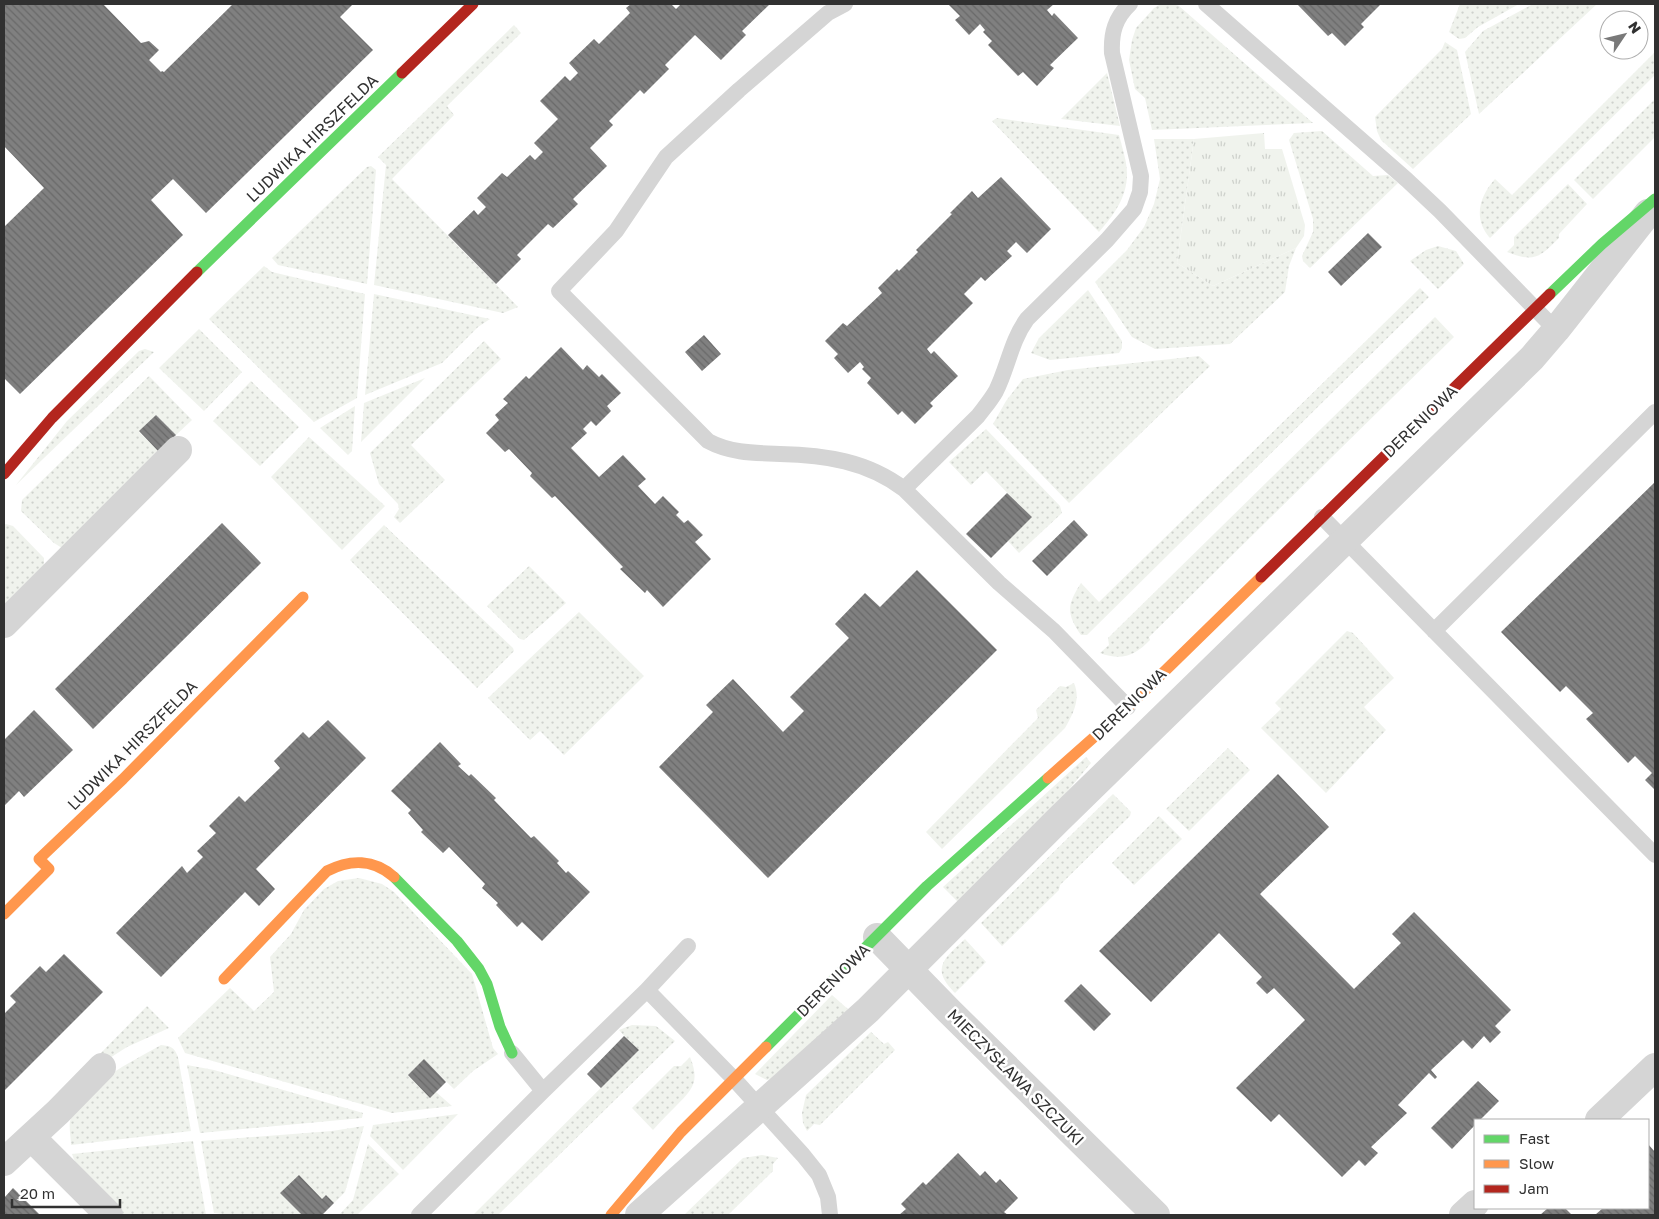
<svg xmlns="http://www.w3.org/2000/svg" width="1659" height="1219" viewBox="0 0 1659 1219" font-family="'Golos Text',sans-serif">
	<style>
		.grass { fill: url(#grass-dots) }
		.park { fill: url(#park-tufts) }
		.building { fill: url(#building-back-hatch) }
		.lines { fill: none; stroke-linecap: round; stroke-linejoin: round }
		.lane { stroke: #d5d5d5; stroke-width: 16 }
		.street { stroke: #d5d5d5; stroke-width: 28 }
		.fast { stroke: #63d668; stroke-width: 11 }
		.slow { stroke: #ff974d; stroke-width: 11 }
		.jam { stroke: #b3261e; stroke-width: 11 }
		.labels { text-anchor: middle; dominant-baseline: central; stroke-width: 5; stroke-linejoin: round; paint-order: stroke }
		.street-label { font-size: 16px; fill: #313131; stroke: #fff }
	</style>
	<defs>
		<pattern id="grass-dots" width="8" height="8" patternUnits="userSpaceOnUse" patternTransform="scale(1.25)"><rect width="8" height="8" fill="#f0f3ed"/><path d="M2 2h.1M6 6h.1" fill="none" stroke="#ced1cc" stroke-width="1.8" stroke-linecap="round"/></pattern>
		<pattern id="park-tufts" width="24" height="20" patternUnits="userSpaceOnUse" patternTransform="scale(1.25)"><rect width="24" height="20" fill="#f0f3ed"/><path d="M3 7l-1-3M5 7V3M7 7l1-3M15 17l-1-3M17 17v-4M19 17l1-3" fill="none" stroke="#ced1cc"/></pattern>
		<pattern id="building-back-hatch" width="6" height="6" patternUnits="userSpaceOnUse" patternTransform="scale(1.25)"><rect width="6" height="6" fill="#808080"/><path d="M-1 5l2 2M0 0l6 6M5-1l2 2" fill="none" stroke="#696969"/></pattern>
	</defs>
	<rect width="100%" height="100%" fill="#fff"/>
	<path class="grass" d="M1161,4H1173L1179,6L1313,123L1152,130L1145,98L1135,89L1129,60L1132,40L1136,28L1154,8Z
		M1460,4H1519L1478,27L1465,38L1459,39L1449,32Z
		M1533,4H1597L1479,114L1465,52L1483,31Z
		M514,25L521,33L447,106L454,115L392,179L518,307L503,313L374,285L386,165L378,157Z
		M1445,42L1457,50L1471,114L1413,169L1381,140L1377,131L1375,117L1442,49Z
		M1655,52V75L1490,238C1473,219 1479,197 1495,179L1512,195Z
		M1107,73L1120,126L1061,119Z
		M1655,99V137L1593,199L1574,180Z
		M997,118L1119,135C1122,147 1127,161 1127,174C1127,197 1114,215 1099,232L992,121Z
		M1322,131L1373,176L1388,175L1398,183L1310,268L1303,261L1302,256L1313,232V219L1289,140L1294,133Z
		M1154,139H1194L1177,263L1213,286L1296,248L1289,266L1285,292L1230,344L1155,349L1132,337L1095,282L1127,250L1144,227L1154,204L1160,179Z
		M371,166L376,170L367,284L278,265L272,258L367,167Z
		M1568,184L1587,204L1559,234V238C1540,257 1535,263 1507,252L1514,245V237Z
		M1438,246L1456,251L1464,264L1438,289L1410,261L1426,250Z
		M264,266L272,272L365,294L357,398L314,422L209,319Z
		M1420,288L1429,297L1087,635H1081C1066,613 1067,605 1081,583L1099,602Z
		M1088,290L1122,341V348L1119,353L1050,360L1031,353L1039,338Z
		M374,294L490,319L478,327L442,363L365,395Z
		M1435,317L1454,337L1149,637L1150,640C1135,656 1121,661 1100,653L1109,645L1108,638Z
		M199,329L242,372L204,411L159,368Z
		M484,341L501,359L411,445L445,480L400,523L394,517L399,509L398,504L379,484L370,453Z
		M145,349L154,352L16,485L67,421L139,351Z
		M1199,356L1210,366L1069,503L993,424L1006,401L1023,379L1068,370Z
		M149,376L192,420L176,435L156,415L139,432L162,454L62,548L54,543L21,511L22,500Z
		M425,378L361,442L364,403Z
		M251,381L299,427L260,466L213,421Z
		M355,406L352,451L348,455L320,428Z
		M986,429L1060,506L1062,513L1019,553L1008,541L1031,517L986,471L971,485L949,462Z
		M309,437L385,506L342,550L271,477Z
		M6,524L13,526L44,558V570L4,608V525Z
		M384,525L513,648L514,651L477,688L350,560Z
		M529,566L566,603L524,640L520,639L487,606Z
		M579,612L644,676L564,755L540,731L530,740L488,698Z
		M1347,631L1353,633L1394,678L1364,707L1386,730L1326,793L1261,728L1281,709L1275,703Z
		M1074,683C1081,699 1073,714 1065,728L942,849L926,832L1038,718L1036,710L1060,686L1066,687Z
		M1228,748L1250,770L1189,831L1166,809Z
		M1086,757L1091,763L1047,816L959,903L943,887Z
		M1113,794L1131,812L1130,816L1060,885L1059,890L1002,946L981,923Z
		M1159,816L1182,839L1134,885L1112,863Z
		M359,878L382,884L394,892L472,974L493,1048L498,1054L473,1071L454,1089L424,1060L408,1075L430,1097L436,1092L452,1106L392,1113L185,1053L178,1038L230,988L254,1011L274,992L270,957L291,934L304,910L324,889L338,881Z
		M965,939L986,962L955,993C930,968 944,959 965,939Z
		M832,995L849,1010L774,1078L767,1080L755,1074Z
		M147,1006L169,1028L127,1047L102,1063L96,1058Z
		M632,1025L656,1026L675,1041L498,1215H473L638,1051L619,1030Z
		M871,1032L884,1044L888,1042L895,1050L820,1125L814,1124L807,1131L803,1123L802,1113L806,1095Z
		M161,1045C171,1046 174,1047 178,1057L191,1131L71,1145C71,1137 68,1125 71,1118C84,1083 132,1062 161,1045Z
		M690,1057C700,1082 693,1089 676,1106C668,1114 660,1122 653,1130L632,1108L674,1066H681Z
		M187,1065L214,1070L363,1113L362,1118L200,1133Z
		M458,1114L403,1170L370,1136L373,1125Z
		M364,1126L345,1192L334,1203L326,1195L322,1199L281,1193L302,1215H232L214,1213L201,1141L332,1131Z
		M193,1141L206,1215H124C107,1198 79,1177 72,1154Z
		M368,1144L399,1174L357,1215H339L353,1200Z
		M762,1155L778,1158L773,1164V1171L728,1215H684L743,1158Z"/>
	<path class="park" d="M1264,133L1265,149H1282L1305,225L1304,236L1296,248L1213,286L1177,263L1194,139Z"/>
	<path class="building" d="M4,4H103L141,43L149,41L159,50L149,60L161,72L162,71L164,72L233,4H353L340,17L373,50L206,213L173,179L151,200L183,235L20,394L4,378V227L44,188L4,146Z
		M631,4H671L676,9L681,4H770L742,31L746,35L721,60L695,35L665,65L669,69L644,94L640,90L609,121L613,125L590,148L607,166L573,199L578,204L553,228L548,224L517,255L521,259L496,284L448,235L474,210L478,215L486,207L477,198L502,173L507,177L530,155L535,160L543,152L534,143L558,119L540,101L565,76L570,81L578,73L569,63L594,39L599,44L630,13L626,8Z
		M948,4H1054L1047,10L1052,16L1054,13L1078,38L1050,65L1054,68L1037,86L1023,72L1018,76L988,45L992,41L983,32L985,30L980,24L969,35L955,20L960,16Z
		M1297,4H1381L1361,24L1364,27L1345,46L1332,33L1328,36Z
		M1001,177L1051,229L1027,253L1016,242L1007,251L1012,256L985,281L981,277L964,294L973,303L927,349L931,354L934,351L958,376L930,403L933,406L915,424L902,411L898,415L867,383L871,378L862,369L864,367L860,362L848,373L834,358L838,354L825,341L843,323L847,326L882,293L878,288L897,269L899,271L918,252L916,250L952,214L950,213L972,191L978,198Z
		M1368,233L1382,247L1341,286L1328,272Z
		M704,335L721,354L702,371L685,352Z
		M561,347L583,370L587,365L599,377L602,374L621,393L607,406L611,411L596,426L591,421L583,429L587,433L571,448L599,477L623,455L646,479L638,486L655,504L663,496L679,512L676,515L684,523L688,520L703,535L695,542L711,559L663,607L647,590L645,593L620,569L623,567L555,496L552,498L530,476L532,473L509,449L505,452L486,433L499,420L495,415L508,403L503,399L526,376L529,379Z
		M156,415L176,435L159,452L139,431Z
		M1655,482V787L1654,789L1645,780L1652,773L1635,756L1628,763L1586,719L1593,713L1566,686L1560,692L1501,632Z
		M1007,493L1032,517L991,558L966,534Z
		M1074,520L1088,535L1047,576L1032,561Z
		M222,523L261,563L93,729L55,689Z
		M917,570L997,650L768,878L659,767L713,712L706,705L733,679L783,732L804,711L790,697L849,638L835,624L865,593L880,607Z
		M34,710L73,750L24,797L19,791L4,806V740Z
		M328,720L366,758L256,869L275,889L259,906L245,892L161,977L116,933L182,866L187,873L203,857L197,851L216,833L209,826L239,796L245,802L280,768L274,761L303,732L309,738Z
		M440,742L461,764L458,766L469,776L471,774L496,798L494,800L531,838L534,836L559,861L557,863L566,873L568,871L590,892L542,941L522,922L517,927L496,905L498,903L482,888L485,884L449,847L443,853L421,832L423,830L408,813L411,810L391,791Z
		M1278,774L1329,827L1260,894L1354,989L1401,943L1392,934L1414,912L1511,1010L1495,1026L1501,1032L1490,1043L1484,1036L1472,1049L1463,1040L1431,1070L1437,1077L1435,1079L1429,1073L1398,1105L1407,1113L1371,1147L1378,1153L1365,1166L1359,1160L1342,1177L1279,1114L1271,1122L1236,1088L1305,1020L1274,988L1267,994L1256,983L1262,977L1219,933L1151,1002L1099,951Z
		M64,954L103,992L4,1091V1014L16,1002L10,996L40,966L46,972Z
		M1081,984L1111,1014L1094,1031L1064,1001Z
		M624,1036L639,1050L601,1088L587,1074Z
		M424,1059L446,1082L430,1098L408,1075Z
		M1478,1081L1499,1101L1480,1120H1475V1125L1452,1149L1431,1128Z
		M1648,1144L1655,1152V1215H1595L1603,1208H1648Z
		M958,1153L980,1176L985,1171L996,1183L1000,1179L1018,1198L1004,1212L1008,1215H899L906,1209L901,1204L923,1182L926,1185Z
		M299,1175L322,1199L326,1195L334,1203L322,1215H302L280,1193Z
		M13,1188L40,1215H4V1198Z
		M1548,1208H1565L1572,1215H1540Z"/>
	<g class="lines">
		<path class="lane" d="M845,4L828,13L739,90L666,157L616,231L559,291L708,441C730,453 754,453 780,454C825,455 867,461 904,489L999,583L1054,631L1128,707
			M1206,4L1407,180L1440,211L1556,330
			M904,489L978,416C984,408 991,400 996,391C1008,367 1011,341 1027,319L1107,240L1134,209L1140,192L1141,176L1112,53C1111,33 1115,18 1130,4
			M1322,517L1655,855
			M1434,631L1655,412
			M647,990L688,946
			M512,1053L543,1091
			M419,1215L543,1091L647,990L734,1079L803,1155L819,1175L828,1197L830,1215"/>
		<path class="street" d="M4,624L178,450
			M877,937L949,1011L1156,1215
			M1599,1120L1655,1067
			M31,1137L109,1215
			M4,1162L58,1112L102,1067
			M639,1215L868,1010L1059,819L1532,358L1556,330L1648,213
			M1463,1215L1475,1204"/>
		<path class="fast" d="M197,272L402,73
			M1550,294L1602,244L1655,199
			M394,877L457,941L479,969L487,984L500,1027L512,1053
			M766,1047L927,886L1048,778"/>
		<path class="slow" d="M1048,778L1128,707L1261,577
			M4,914L49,869L39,859L123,779L303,597
			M224,979L327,871C350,859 374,859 394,877
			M611,1215L681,1132L766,1047"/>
		<path class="jam" d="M402,73L473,4
			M4,474L52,418L197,272
			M1261,577L1550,294"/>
	</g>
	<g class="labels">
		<g class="street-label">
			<text transform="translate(312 138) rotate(-44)">LUDWIKA HIRSZFELDA</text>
			<text transform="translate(1420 421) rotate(-44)">DERENIOWA</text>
			<text transform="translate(1129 704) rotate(-44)">DERENIOWA</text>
			<text transform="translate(132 745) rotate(-45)">LUDWIKA HIRSZFELDA</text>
			<text transform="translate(833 980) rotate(-45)">DERENIOWA</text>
			<text transform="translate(1016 1077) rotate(45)">MIECZYSŁAWA SZCZUKI</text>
		</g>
	</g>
	<rect width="1659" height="1219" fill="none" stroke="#313131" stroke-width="10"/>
	<rect x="1474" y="1119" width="175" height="90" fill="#ffffff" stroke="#adadad"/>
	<rect x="1484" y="1135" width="25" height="8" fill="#63d668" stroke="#adadad"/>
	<text x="1519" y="1144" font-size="15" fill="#313131">Fast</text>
	<rect x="1484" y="1160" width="25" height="8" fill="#ff974d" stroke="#adadad"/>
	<text x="1519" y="1169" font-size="15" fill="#313131">Slow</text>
	<rect x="1484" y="1185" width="25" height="8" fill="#b3261e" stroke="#adadad"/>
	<text x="1519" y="1194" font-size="15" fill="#313131">Jam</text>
	<g transform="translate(1624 35) rotate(55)"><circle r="24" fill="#ffffff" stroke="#adadad"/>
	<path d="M0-4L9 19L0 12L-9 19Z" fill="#797979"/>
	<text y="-8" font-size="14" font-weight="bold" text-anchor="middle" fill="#313131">N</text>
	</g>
	<path d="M12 1199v8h108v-8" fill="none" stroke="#313131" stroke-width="2.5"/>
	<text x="20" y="1199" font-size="15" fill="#313131" stroke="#ffffff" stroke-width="4" paint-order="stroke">20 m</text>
</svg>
